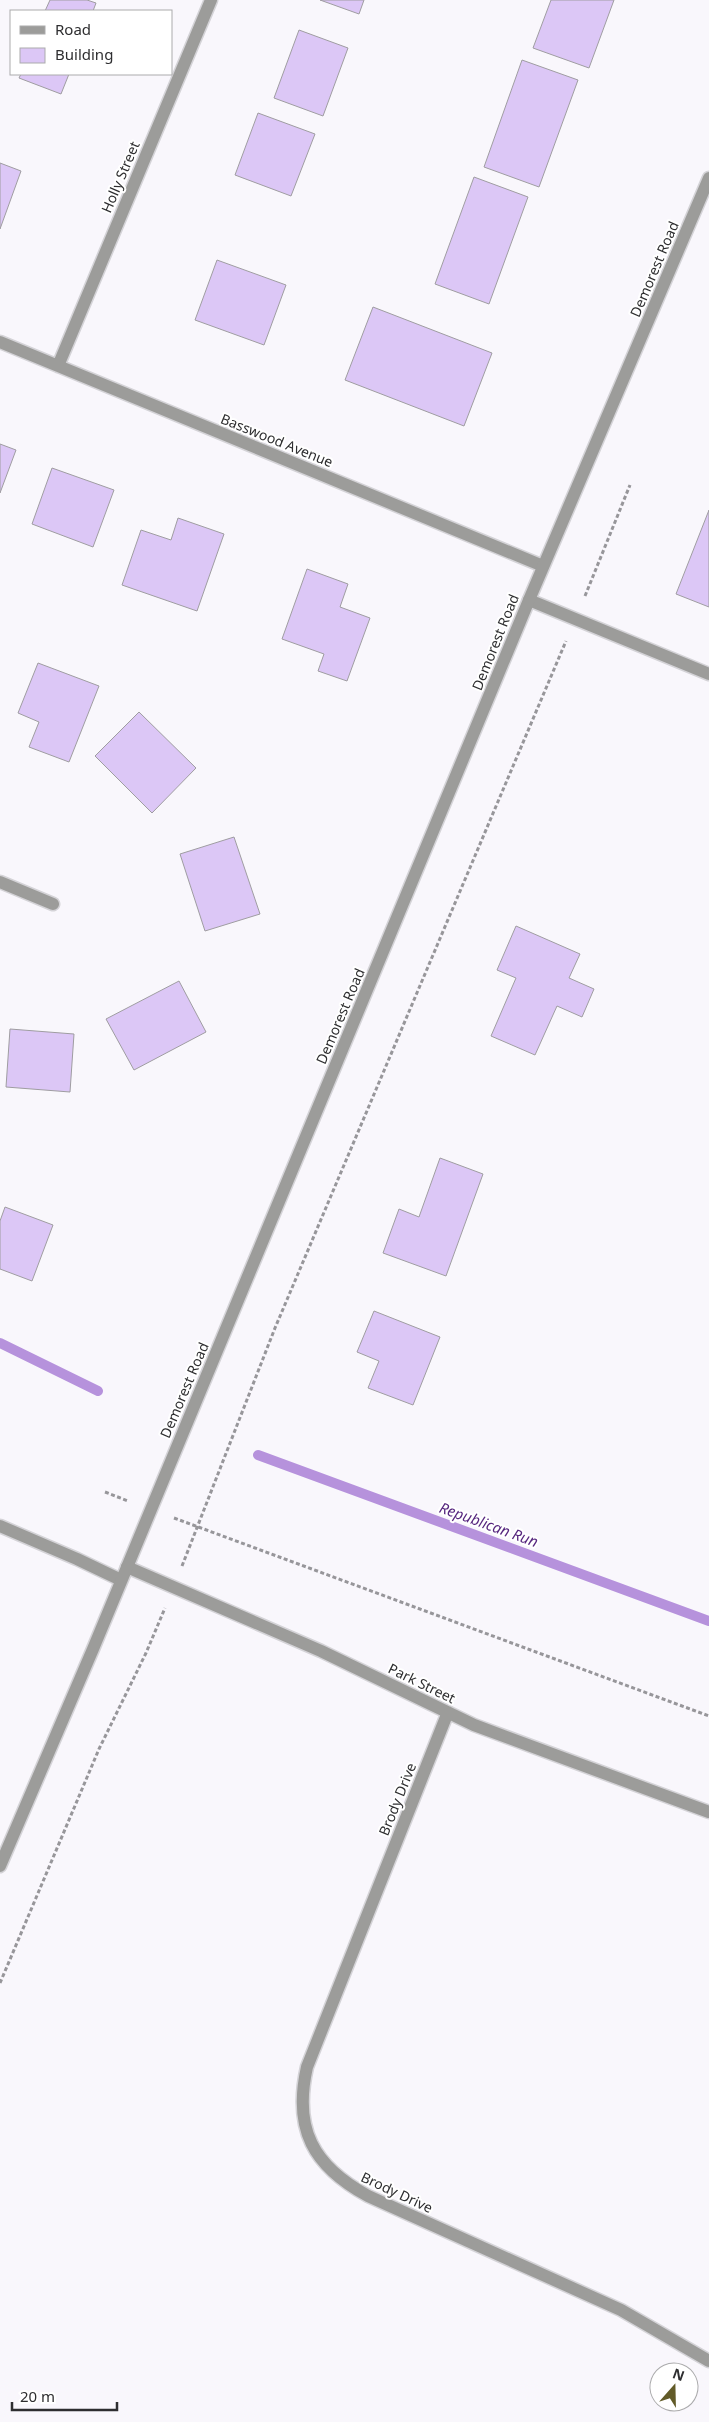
<svg xmlns="http://www.w3.org/2000/svg" width="709" height="2422" viewBox="0 0 709 2422" font-family="'Noto Sans',sans-serif">
	<style>
		.lines { fill: none; stroke-linecap: round; stroke-linejoin: round }
		.stream { stroke: #b692dc; stroke-width: 10 }
		.building { fill: #dcc7f6; stroke: #9f9da1 }
		.service-casing { stroke: #d4d3d7; stroke-width: 15 }
		.minor-casing { stroke: #d4d3d7; stroke-width: 15 }
		.tertiary-casing { stroke: #d4d3d7; stroke-width: 15 }
		.path { stroke: #97969a; stroke-width: 3; stroke-dasharray: 4 2.5; stroke-linecap: butt }
		.service { stroke: #9c9c9a; stroke-width: 12 }
		.minor { stroke: #9c9c9a; stroke-width: 12 }
		.tertiary { stroke: #9c9c9a; stroke-width: 12 }
		.labels { text-anchor: middle; dominant-baseline: central; stroke-width: 4; stroke-linejoin: round; paint-order: stroke }
		.street-label { font-size: 14px; fill: #2e2e30; stroke: #fff }
		.water-label { font-size: 15px; font-style: italic; fill: #57277f; stroke: #fff }
	</style>
	<rect width="100%" height="100%" fill="#f9f7fc"/>
	<g class="lines">
		<path class="stream" d="M0,1343L98,1391
			M258,1455L709,1621"/>
	</g>
	<path class="building" d="M50,0H87L96,3L93,11H45Z
		M320,0H364L359,14Z
		M551,0H614L589,68L533,48Z
		M299,30L348,48L323,116L274,98Z
		M522,60L578,80L539,187L484,167Z
		M21,74H69L61,94L19,78Z
		M258,113L315,134L291,196L235,175Z
		M0,163L21,171L0,229Z
		M474,177L528,197L489,304L435,284Z
		M217,260L286,285L264,345L195,320Z
		M373,307L492,353L464,426L345,380Z
		M0,444L16,450L0,493Z
		M52,468L114,490L93,547L32,524Z
		M709,510V607L676,594Z
		M178,518L224,534L197,611L122,585L141,530L171,540Z
		M307,569L348,584L340,607L370,618L347,681L318,671L324,654L282,639Z
		M38,663L99,686L69,762L29,747L39,722L18,713Z
		M139,712L196,768L152,813L95,756Z
		M234,837L260,914L205,931L180,854Z
		M516,926L580,954L569,978L594,989L582,1017L557,1006L535,1055L491,1036L516,978L497,970Z
		M179,981L206,1032L134,1070L106,1019Z
		M10,1029L74,1034L70,1092L6,1087Z
		M440,1158L483,1174L446,1276L383,1253L399,1209L419,1217Z
		M5,1207L53,1225L32,1281L0,1269V1221Z
		M374,1311L440,1337L413,1405L368,1388L379,1361L357,1352Z"/>
	<g class="lines">
		<defs>
			<path id="service" d="M529,600L709,674
				M0,1526L77,1559L121,1580"/>
			<path id="minor" d="M0,342L543,566
				M58,366L211,0
				M0,882L53,904
				M127,1567L321,1651L474,1725L709,1812
				M448,1712L307,2067C293,2129 313,2166 368,2196L621,2310L709,2361"/>
			<path id="tertiary" d="M0,1866L93,1649L529,600L709,178"/>
		</defs>
		<use href="#service" class="service-casing"/>
		<use href="#minor" class="minor-casing"/>
		<use href="#tertiary" class="tertiary-casing"/>
		<path class="path" d="M585,596L630,485
			M105,1492L128,1501
			M174,1518L709,1716
			M182,1566L275,1328L566,641
			M0,1983L99,1749L146,1653L165,1608"/>
		<use href="#service" class="service"/>
		<use href="#minor" class="minor"/>
		<use href="#tertiary" class="tertiary"/>
	</g>
	<g class="labels">
		<g class="street-label">
			<text transform="translate(120 177) rotate(-67)">Holly Street</text>
			<text transform="translate(654 269) rotate(-67)">Demorest Road</text>
			<text transform="translate(277 440) rotate(22)">Basswood Avenue</text>
			<text transform="translate(495 642) rotate(-68)">Demorest Road</text>
			<text transform="translate(340 1016) rotate(-67)">Demorest Road</text>
			<text transform="translate(184 1390) rotate(-67)">Demorest Road</text>
			<text transform="translate(422 1683) rotate(26)">Park Street</text>
			<text transform="translate(397 1799) rotate(-68)">Brody Drive</text>
			<text transform="translate(397 2192) rotate(25)">Brody Drive</text>
		</g>
		<g class="water-label">
			<text transform="translate(489 1524) rotate(20)">Republican Run</text>
		</g>
	</g>
	<rect x="10" y="10" width="162" height="65" fill="#ffffff" stroke="#ababac"/>
	<rect x="20" y="26" width="25" height="8" fill="#9c9c9a" stroke="#ababac"/>
	<text x="55" y="35" font-size="15" fill="#2e2e30">Road</text>
	<rect x="20" y="48" width="25" height="15" fill="#dcc7f6" stroke="#ababac"/>
	<text x="55" y="60" font-size="15" fill="#2e2e30">Building</text>
	<g transform="translate(674 2387) rotate(20)"><circle r="24" fill="#ffffff" stroke="#ababac"/>
	<path d="M0-4L9 19L0 12L-9 19Z" fill="#625b28"/>
	<text y="-8" font-size="14" font-weight="bold" text-anchor="middle" fill="#2e2e30">N</text>
	</g>
	<path d="M12 2402v8h105v-8" fill="none" stroke="#2e2e30" stroke-width="2.5"/>
	<text x="20" y="2402" font-size="15" fill="#2e2e30" stroke="#ffffff" stroke-width="4" paint-order="stroke">20 m</text>
</svg>
